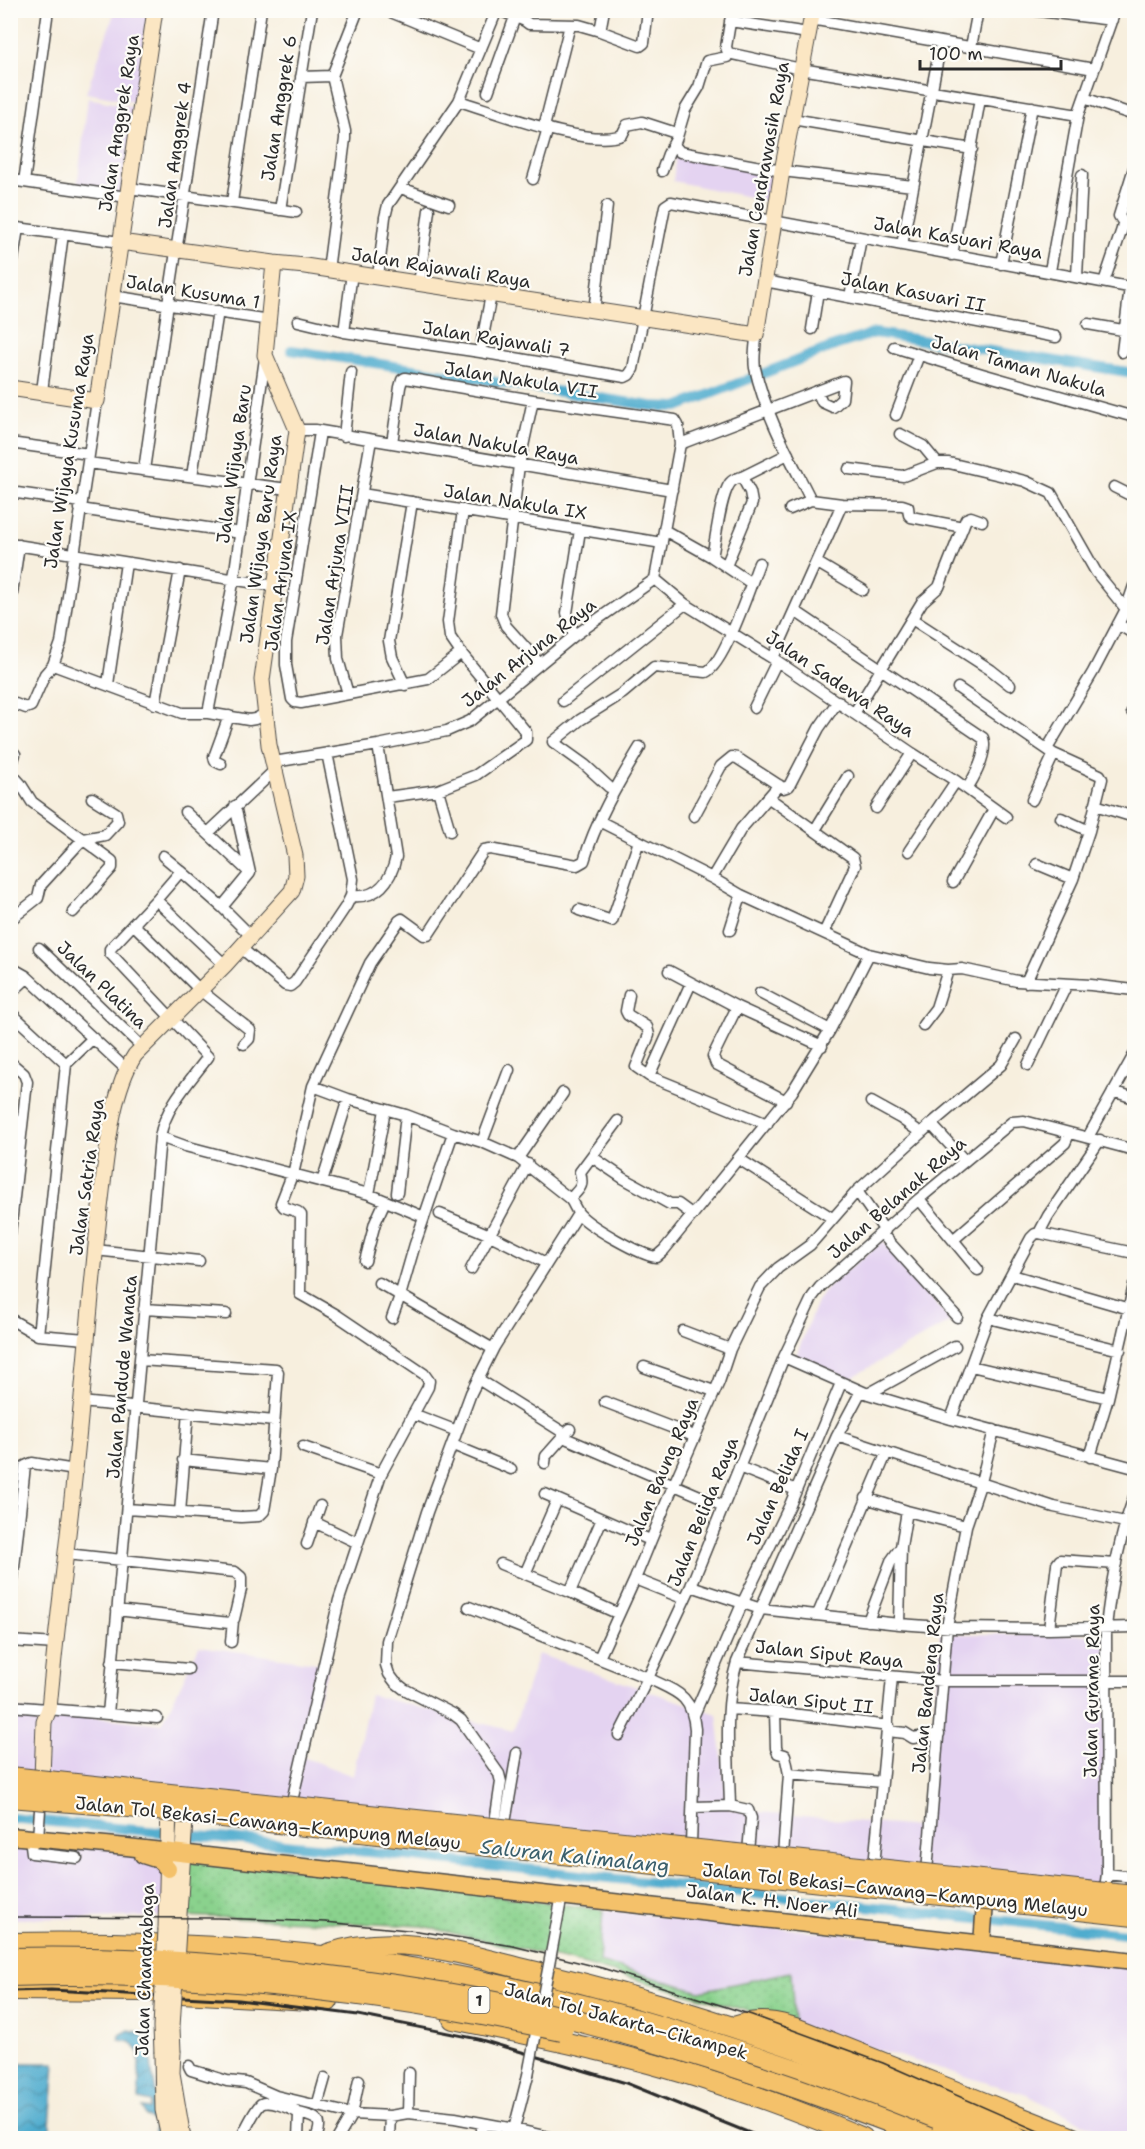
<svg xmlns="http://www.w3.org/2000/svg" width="1145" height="2149" viewBox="0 0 1145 2149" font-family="'Shantell Sans',sans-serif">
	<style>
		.built { fill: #e4d3f1 }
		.grass { fill: url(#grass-dots); stroke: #5a7e5c; stroke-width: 1.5 }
		.water { fill: url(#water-waves); stroke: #3e6c7c; stroke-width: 1.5 }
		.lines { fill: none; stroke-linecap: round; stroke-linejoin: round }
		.canal { stroke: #50acce; stroke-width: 10 }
		.street-casing { stroke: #4a4846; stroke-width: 13 }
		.secondary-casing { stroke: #4a4846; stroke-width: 17 }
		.primary-casing { stroke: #4a4846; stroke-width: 19 }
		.highway-casing { stroke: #4a4846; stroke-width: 22 }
		.street { stroke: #fff; stroke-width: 10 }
		.secondary { stroke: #fbe6c3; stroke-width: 15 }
		.primary { stroke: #f4c16a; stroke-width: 16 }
		.highway { stroke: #f4c16a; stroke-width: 20 }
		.tram { stroke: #2b2b2b; stroke-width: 1.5 }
		.rail { stroke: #2b2b2b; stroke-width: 3 }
		.street-bridge-casing { stroke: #4a4846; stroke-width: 13; stroke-linecap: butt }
		.secondary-bridge-casing { stroke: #4a4846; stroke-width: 17; stroke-linecap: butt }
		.highway-bridge-casing { stroke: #4a4846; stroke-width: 22; stroke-linecap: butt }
		.street-bridge { stroke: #fff; stroke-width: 10 }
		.secondary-bridge { stroke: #fbe6c3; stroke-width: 15 }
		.highway-bridge { stroke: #f4c16a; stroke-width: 20 }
		.labels { text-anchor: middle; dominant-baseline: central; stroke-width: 4.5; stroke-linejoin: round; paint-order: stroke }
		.shield { fill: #fdfcf7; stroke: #6a6a68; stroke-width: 1.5 }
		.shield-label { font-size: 16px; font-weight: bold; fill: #2b2b2b }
		.street-label { font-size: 18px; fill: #2b2b2b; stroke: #fdfcf7 }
		.water-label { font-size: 20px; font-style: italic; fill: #3a5f6c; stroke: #fdfcf7 }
	</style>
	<defs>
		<pattern id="grass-dots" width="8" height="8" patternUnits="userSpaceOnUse" patternTransform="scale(1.5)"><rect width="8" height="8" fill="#8ad28d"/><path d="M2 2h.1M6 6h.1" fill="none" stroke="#77b47a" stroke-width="1.8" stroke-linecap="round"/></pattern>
		<pattern id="water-waves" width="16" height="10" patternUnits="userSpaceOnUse" patternTransform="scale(1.5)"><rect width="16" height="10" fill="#50acce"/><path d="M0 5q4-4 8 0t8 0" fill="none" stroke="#438ca7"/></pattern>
	</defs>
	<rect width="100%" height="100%" fill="#fdfcf7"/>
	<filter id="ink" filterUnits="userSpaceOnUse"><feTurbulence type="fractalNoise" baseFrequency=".0167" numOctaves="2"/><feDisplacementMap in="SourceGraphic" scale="12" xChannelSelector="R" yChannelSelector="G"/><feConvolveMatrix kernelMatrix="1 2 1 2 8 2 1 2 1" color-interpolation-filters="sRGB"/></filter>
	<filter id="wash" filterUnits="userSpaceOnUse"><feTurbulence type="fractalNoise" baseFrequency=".008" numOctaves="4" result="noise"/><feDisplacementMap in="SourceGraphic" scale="24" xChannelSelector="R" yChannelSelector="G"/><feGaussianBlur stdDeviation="1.35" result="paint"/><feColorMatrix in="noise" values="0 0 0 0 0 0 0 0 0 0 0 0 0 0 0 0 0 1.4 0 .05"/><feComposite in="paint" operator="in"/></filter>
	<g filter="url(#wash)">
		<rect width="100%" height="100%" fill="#f7efde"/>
		<path class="built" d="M115,11H151L134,102L86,93Z
			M88,98L136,108L122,195L77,188Z
			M676,155L774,174L768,201L673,181Z
			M883,1241L951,1321L849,1379L796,1356L817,1301L831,1283Z
			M940,1634L1106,1635L1105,1888L11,1775L10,1709L162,1724L199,1646L329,1665L300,1756L353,1776L370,1695L513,1731L538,1654L717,1714L728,1809L927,1828Z
			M10,1836L190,1855L185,1916L11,1919Z
			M603,1910L1134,1963V2138H1114L1027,2095L794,2024L791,1972L700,1991L599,1962Z"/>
		<path class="grass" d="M190,1855L603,1910L599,1962L700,1991L791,1972L794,2024L572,1961L423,1926L185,1916Z"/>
		<path class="water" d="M129,2030L141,2033L145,2043L150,2045L152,2073L166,2138H155V2123L145,2115L142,2108L150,2109L151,2102L139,2099V2052L131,2042L119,2040L120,2035Z
			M11,2063H55L49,2138L11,2134Z"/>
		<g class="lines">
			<path class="canal" d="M291,350L651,406L677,407L837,345L875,333L1134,373
				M10,1818L368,1852L1134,1935"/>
		</g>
	</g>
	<g filter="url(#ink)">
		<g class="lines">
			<defs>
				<path id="street" d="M386,10L481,49
					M499,10L525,21L529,24L579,25L600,31L604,10
					M732,10L726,47L728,53L801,69L1078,115
					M1031,10L1112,20
					M811,19L1094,69
					M730,21L808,33
					M600,31L640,46L644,43L648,10
					M971,47L978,10
					M301,77L332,76
					M488,92L515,17
					M1084,98L1134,115
					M459,101C496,112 587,148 622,135L627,125L642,122L676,133L677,137L674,145L680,152L782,171L913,186
					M792,119L972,149
					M544,127L570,25
					M662,171L668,154L677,137L685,110L699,87L707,61L727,57L728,53
					M533,179L548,128
					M10,180L127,197
					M24,182L48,10
					M129,188L296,212
					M401,188L449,205
					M232,202L261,10
					M280,210L312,10
					M10,227L120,242
					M902,245L941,42
					M952,255L980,99
					M1001,264L1032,107
					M328,270L345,139V131L332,76L358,10
					M1050,271L1078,115L1115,10
					M378,277L385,217L388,205L459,101L497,10
					M1077,277L1082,175
					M10,278L18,228
					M765,281L1056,337
					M1104,282L1122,229L1123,222L1119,216L1134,168
					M419,284L429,210
					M112,296L269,320
					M850,297L861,238
					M594,311L607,206
					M298,321L344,332L480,352L625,377L629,375L633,369L665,206L671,202L1134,288
					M1088,324L1134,332
					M812,329L818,291
					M344,332L352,273
					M756,335C756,346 753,357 755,368C765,414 790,458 811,500
					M894,347L982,374L1134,417
					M480,352L491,295
					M1122,352L1130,287
					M42,391L63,234
					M533,400L519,465L501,614L506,626L540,664
					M896,415L919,355
					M297,430H315L672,490
					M320,432L286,642V665L292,699L295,702L301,703L428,679L461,653
					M900,434L923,446L937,463
					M344,436L351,372
					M10,443L89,454
					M392,443L400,387L402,380L405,378L533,400L675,420L678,425L680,444L655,579
					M680,444L844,381L842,399L833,407L822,402L817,391
					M88,463L288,489
					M849,469L903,476L937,463H949L1025,481L1051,493L1096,572L1126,609
					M144,470L168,304L213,10
					M192,476L218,311
					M1114,487L1134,497
					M10,492L81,502
					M362,494L662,543
					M811,500L842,504L902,505L908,507L909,515L911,517L963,527
					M80,509L241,533
					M790,509L811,500
					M664,530L712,557L751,583
					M10,544L275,586
					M712,557C716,539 720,497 730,483C733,479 737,478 742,477L788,454
					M816,562L863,590
					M726,566L752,503L750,492L742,477
					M655,579L685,604L777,661L912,753L956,781L1006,817
					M10,607L19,545
					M795,611L983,738C988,753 975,776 967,789
					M912,619L991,670L1010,685
					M1118,624L1134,634
					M574,636L567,613L580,530
					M773,658L842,504
					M53,665L182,713H208L249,720L255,719L265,714
					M108,684L126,563
					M405,685L392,657L389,641L412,502
					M958,688L1054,754L1100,775L1102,779L1089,831L1073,879L1026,982
					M348,694L338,659L337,635L371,440
					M563,701L685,604
					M10,702L26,708L31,706L45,674L53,665L61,643L97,401
					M155,704L180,570
					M754,708L777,661
					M855,712L922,602L939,587L966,519L971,517L982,521
					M1132,712L1134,713
					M208,713L234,578L265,358
					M10,749L15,754L10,770
					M1047,749L1093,672L1126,609L1134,586
					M274,762L378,745L447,731L470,721L574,636L655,579
					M221,764L215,761L214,757L229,716
					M10,772L20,783L32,802L112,861V868L73,912
					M609,787L585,765L553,742L580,720L623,693L654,667L706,672C724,665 751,584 759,563
					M438,790L450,831
					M387,797L438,790L476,775L526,740V732L461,653L450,637L448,622L463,510
					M769,798L853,858L855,866L824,933
					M1032,800L1054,754
					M1095,805L1134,817
					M876,808L912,753
					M185,812L250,873
					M694,816L721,766L732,757L737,758L783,788L789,786L819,728L838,701
					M1061,818L1089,831
					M599,821L712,878L741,895L869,954L929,968L948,970L962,969L1017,981L1091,985L1134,990
					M815,830L848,776
					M208,833L275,770
					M909,851L956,781
					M163,856L181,871
					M1037,864L1073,879
					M712,878L741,829L779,785
					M953,882L994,809
					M351,896C377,899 391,881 396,857L378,745
					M156,900L225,965
					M222,907L250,873L235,806
					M579,910L612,921L639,841
					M10,920L38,898L41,885L83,839L105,835L118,821L116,813L92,798
					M133,924L200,990L250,1030L249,1039L244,1044
					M730,930L741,895
					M39,948L142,1047
					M241,948L285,985L290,986L295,982L346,906L351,896L353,879L327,753
					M10,967L26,976L126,1069
					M669,971L737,1007L822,1046
					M760,993L830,1030
					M10,994L27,978
					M629,995L626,1011L628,1015L647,1027L649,1035L636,1067L649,1076L767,1124
					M737,1007L713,1056L716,1064L786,1101
					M10,1012L66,1064L38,1335
					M923,1025L936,1008L948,970
					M10,1062L24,1074L27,1082L10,1233
					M66,1064L93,1038
					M1028,1065L1067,984
					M649,1076L691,983
					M313,1086L348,1099L406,1115L453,1133
					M1113,1091L1134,1098
					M871,1102L900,1118L921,1133
					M931,1124L964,1160
					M160,1137L185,1146L369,1194L424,1217
					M1088,1137L1134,1055
					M482,1142L518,1158L570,1199C574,1204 576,1211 580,1215C591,1227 640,1255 656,1257L664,1250L792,1092L830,1030L869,954
					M592,1157L623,1178L670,1204H678L693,1215
					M518,1158L563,1093
					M739,1159L832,1218
					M322,1182L348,1099
					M857,1191L885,1231
					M397,1193L406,1115
					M369,1194L385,1110
					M570,1199C580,1188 584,1187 580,1172L618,1121
					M919,1199L978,1270
					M440,1214L490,1235L546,1263
					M1039,1233L1134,1253
					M882,1234L957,1317
					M953,1240L1065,1143L1069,1134
					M95,1250L199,1261
					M365,1261L375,1223L385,1201
					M471,1269L528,1164
					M1012,1275L1133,1310
					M379,1283L493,1349
					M144,1309L226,1314
					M392,1318L400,1296L415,1244L453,1133L482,1142L509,1070
					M988,1318L1120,1350
					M10,1319L38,1335L86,1339
					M683,1331L730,1349
					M784,1357L868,1394L951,1419L1134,1468
					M971,1366L1108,1398
					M644,1367L714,1391
					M478,1379L561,1431L563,1437L723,1506
					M868,1394L955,1346
					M81,1402L274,1421
					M605,1402L694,1436
					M413,1414L457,1431
					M951,1419L988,1318L1031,1238L1035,1234L1039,1233L1048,1216L1100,1140
					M837,1436L1054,1507L1125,1522
					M453,1445L511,1469
					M303,1447L381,1474
					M1090,1457L1108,1398L1134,1285
					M183,1460L271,1469
					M545,1463L546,1456L570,1429
					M739,1467L796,1490
					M545,1494L650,1540
					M866,1498L907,1511L966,1526
					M127,1509L241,1517L259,1516L264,1511L271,1469L278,1372L276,1369L140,1360
					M180,1513L188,1412
					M314,1522L358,1543
					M307,1544L320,1506
					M66,1554L235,1572L241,1577V1589L234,1619L229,1623L117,1610
					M501,1564L570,1592L619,1614
					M525,1574L557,1500
					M635,1579L685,1599
					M691,1586L761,1609L899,1624L955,1628L1049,1629L1134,1627
					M570,1592L602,1519
					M10,1604L25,1466L32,1463L75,1470
					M469,1607L648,1678C676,1692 692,1694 695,1729L691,1844
					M818,1614L887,1452
					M868,1621L891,1561L901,1547
					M899,1624L901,1547L907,1511
					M1049,1629L1057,1564L1060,1560L1116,1564
					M10,1641L56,1644
					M231,1642L233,1621
					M599,1658L635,1579L674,1484L719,1382L730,1349L760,1287L778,1268L810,1245L857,1191L931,1124L1001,1065L1016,1039
					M112,1662L188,1669
					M737,1662L943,1681H1134
					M10,1706L157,1718
					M729,1709L775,1712L889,1726
					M775,1712L776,1748L778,1753L785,1755L789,1774L783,1855
					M108,1714L160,1137C165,1107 190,1081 208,1057L110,953V949L156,900L181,871L222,907L251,936
					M694,1715L742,1604L790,1505L841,1383
					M888,1731L905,1733L913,1738L939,1734
					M619,1735L648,1678L691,1586L784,1357L813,1296L820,1287L919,1199L1012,1122L1024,1121L1134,1150
					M789,1774L882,1782
					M292,1801L339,1600L381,1474L428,1387L429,1381L424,1374L335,1314L300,1294L301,1215L298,1212L284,1207L281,1203L294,1170L313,1086L370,963L399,921L402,919L424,935H428L484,850L490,849L577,865L584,861C596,820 618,784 640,747
					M730,1806C729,1759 723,1708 737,1662L837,1436L861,1391
					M694,1807L730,1806L748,1810L751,1818L748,1852
					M495,1822L501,1782L499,1774L461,1720L453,1714L404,1689L395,1682L389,1674L386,1665L387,1641L427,1512L471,1393L494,1347L578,1214
					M505,1823L517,1753
					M30,1838L32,1853L77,1858
					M38,1838L41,1796
					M874,1866L892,1677
					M927,1872L947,1627L966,1526L981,1482L994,1430
					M1107,1874L1134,1877
					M1105,1888L1107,1874L1106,1627C1111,1583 1119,1538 1134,1497
					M551,1954L562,1895
					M189,2066L191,2070L227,2081L246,2083L276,2096L352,2114L390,2116L408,2113L455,2118L514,2129L553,2138
					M317,2106L325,2078
					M299,2113C317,2118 324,2119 316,2138
					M408,2113L409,2073
					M514,2129L528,2075
					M241,2138C245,2130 255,2109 261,2104C269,2099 292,2109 299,2113L298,2138
					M338,2138L352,2114L359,2080
					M389,2138L390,2116
					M482,2138V2123"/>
				<path id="secondary" d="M120,242L274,263L305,266L756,335L782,171L813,10
					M10,388L97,401L155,10
					M42,1778L44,1722L49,1709C56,1629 67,1550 75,1470C84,1383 90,1295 100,1208C106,1162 110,1093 135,1055L225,965L292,891L296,876L295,856L269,745L262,680L297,430L265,355L274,263
					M166,1929L169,1802
					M178,1930L186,1804
					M173,2052L172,2073L183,2138
					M162,2053L163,2110L169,2138"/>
				<path id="primary" d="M10,1836L127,1847L1134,1961
					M143,1855L159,1860L168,1869
					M982,1944L986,1889"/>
				<path id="highway" d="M10,1943C135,1941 261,1946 385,1964C590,1995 786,2062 979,2138
					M328,1954C394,1931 463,1954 528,1970C697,2009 860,2067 1018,2138
					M10,1990L145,1991L328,2001
					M453,2019C546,2038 641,2057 731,2088C776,2102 820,2120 863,2138
					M737,2026C759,2019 777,2022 798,2029L1073,2138"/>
			</defs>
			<use href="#street" class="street-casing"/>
			<use href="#secondary" class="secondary-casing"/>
			<use href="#primary" class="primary-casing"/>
			<use href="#highway" class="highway-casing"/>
			<use href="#street" class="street"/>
			<use href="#secondary" class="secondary"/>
			<use href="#primary" class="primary"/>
			<use href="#highway" class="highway"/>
			<path class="tram" d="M10,1917L218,1918L325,1922L418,1931L513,1946L602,1968L752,2015L883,2063L1054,2138"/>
			<path class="rail" d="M10,1991L51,1990L239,2000L358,2015L478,2039L626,2083L762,2138"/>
			<defs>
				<path id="street-bridge" d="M528,2075L551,1954"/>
				<path id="secondary-bridge" d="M173,2052L172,2027L178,1930
					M162,2053L161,2027L166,1929"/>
				<path id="highway-bridge" d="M10,1777L1134,1896
					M10,1797L120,1806L1134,1916
					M10,1958C115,1955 219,1963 322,1975C394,1984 467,1995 537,2011C671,2043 802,2087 929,2138
					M10,1976C195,1970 382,1992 562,2031"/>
			</defs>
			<use href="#street-bridge" class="street-bridge-casing"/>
			<use href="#secondary-bridge" class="secondary-bridge-casing"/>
			<use href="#highway-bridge" class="highway-bridge-casing"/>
			<use href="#street-bridge" class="street-bridge"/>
			<use href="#secondary-bridge" class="secondary-bridge"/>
			<use href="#highway-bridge" class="highway-bridge"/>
		</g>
	</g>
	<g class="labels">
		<rect class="shield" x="468.5" y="1987" width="21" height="26" rx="4.5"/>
		<g class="shield-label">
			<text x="479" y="2000">1</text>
		</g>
		<g class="street-label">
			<text transform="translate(279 108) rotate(-81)">Jalan Anggrek 6</text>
			<text transform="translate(119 123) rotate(-81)">Jalan Anggrek Raya</text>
			<text transform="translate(175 155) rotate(-82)">Jalan Anggrek 4</text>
			<text transform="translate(764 169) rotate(-80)">Jalan Cendrawasih Raya</text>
			<text transform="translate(958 238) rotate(10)">Jalan Kasuari Raya</text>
			<text transform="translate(441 268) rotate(9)">Jalan Rajawali Raya</text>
			<text transform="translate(193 292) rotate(9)">Jalan Kusuma 1</text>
			<text transform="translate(913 292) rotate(11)">Jalan Kasuari II</text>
			<text transform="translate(496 339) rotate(9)">Jalan Rajawali 7</text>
			<text transform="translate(1019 366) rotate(16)">Jalan Taman Nakula</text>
			<text transform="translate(521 380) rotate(9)">Jalan Nakula VII</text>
			<text transform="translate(496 444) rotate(10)">Jalan Nakula Raya</text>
			<text transform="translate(69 451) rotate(-81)">Jalan Wijaya Kusuma Raya</text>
			<text transform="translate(234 464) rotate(-82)">Jalan Wijaya Baru</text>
			<text transform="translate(515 502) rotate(9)">Jalan Nakula IX</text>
			<text transform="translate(261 539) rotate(-82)">Jalan Wijaya Baru Raya</text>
			<text transform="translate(335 565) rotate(-81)">Jalan Arjuna VIII</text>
			<text transform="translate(281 581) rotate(-82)">Jalan Arjuna IX</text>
			<text transform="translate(529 653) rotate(-38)">Jalan Arjuna Raya</text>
			<text transform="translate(840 684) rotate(34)">Jalan Sadewa Raya</text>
			<text transform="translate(102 985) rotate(44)">Jalan Platina</text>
			<text transform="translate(87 1177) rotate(-82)">Jalan Satria Raya</text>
			<text transform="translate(897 1198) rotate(-41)">Jalan Belanak Raya</text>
			<text transform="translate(122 1377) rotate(-85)">Jalan Pandude Wanata</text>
			<text transform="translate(662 1472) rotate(-67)">Jalan Baung Raya</text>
			<text transform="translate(778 1487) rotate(-66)">Jalan Belida I</text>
			<text transform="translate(703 1512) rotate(-68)">Jalan Belida Raya</text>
			<text transform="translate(829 1654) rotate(6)">Jalan Siput Raya</text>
			<text transform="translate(928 1683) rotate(-84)">Jalan Bandeng Raya</text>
			<text transform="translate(1092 1691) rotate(-89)">Jalan Gurame Raya</text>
			<text transform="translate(811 1701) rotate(6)">Jalan Siput II</text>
			<text transform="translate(268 1823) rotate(6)">Jalan Tol Bekasi–Cawang–Kampung Melayu</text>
			<text transform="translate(895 1890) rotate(6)">Jalan Tol Bekasi–Cawang–Kampung Melayu</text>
			<text transform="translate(772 1901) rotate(7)">Jalan K. H. Noer Ali</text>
			<text transform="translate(145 1970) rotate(-88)">Jalan Chandrabaga</text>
			<text transform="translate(626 2021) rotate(15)">Jalan Tol Jakarta–Cikampek</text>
		</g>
		<g class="water-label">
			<text transform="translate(575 1856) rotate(6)">Saluran Kalimalang</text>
		</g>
	</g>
	<rect width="1145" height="2149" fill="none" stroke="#fdfcf7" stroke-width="36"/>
	<path d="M920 60v9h141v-9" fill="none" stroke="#2b2b2b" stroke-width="3"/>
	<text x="929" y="60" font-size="18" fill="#2b2b2b" stroke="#fdfcf7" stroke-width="4.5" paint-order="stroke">100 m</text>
</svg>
